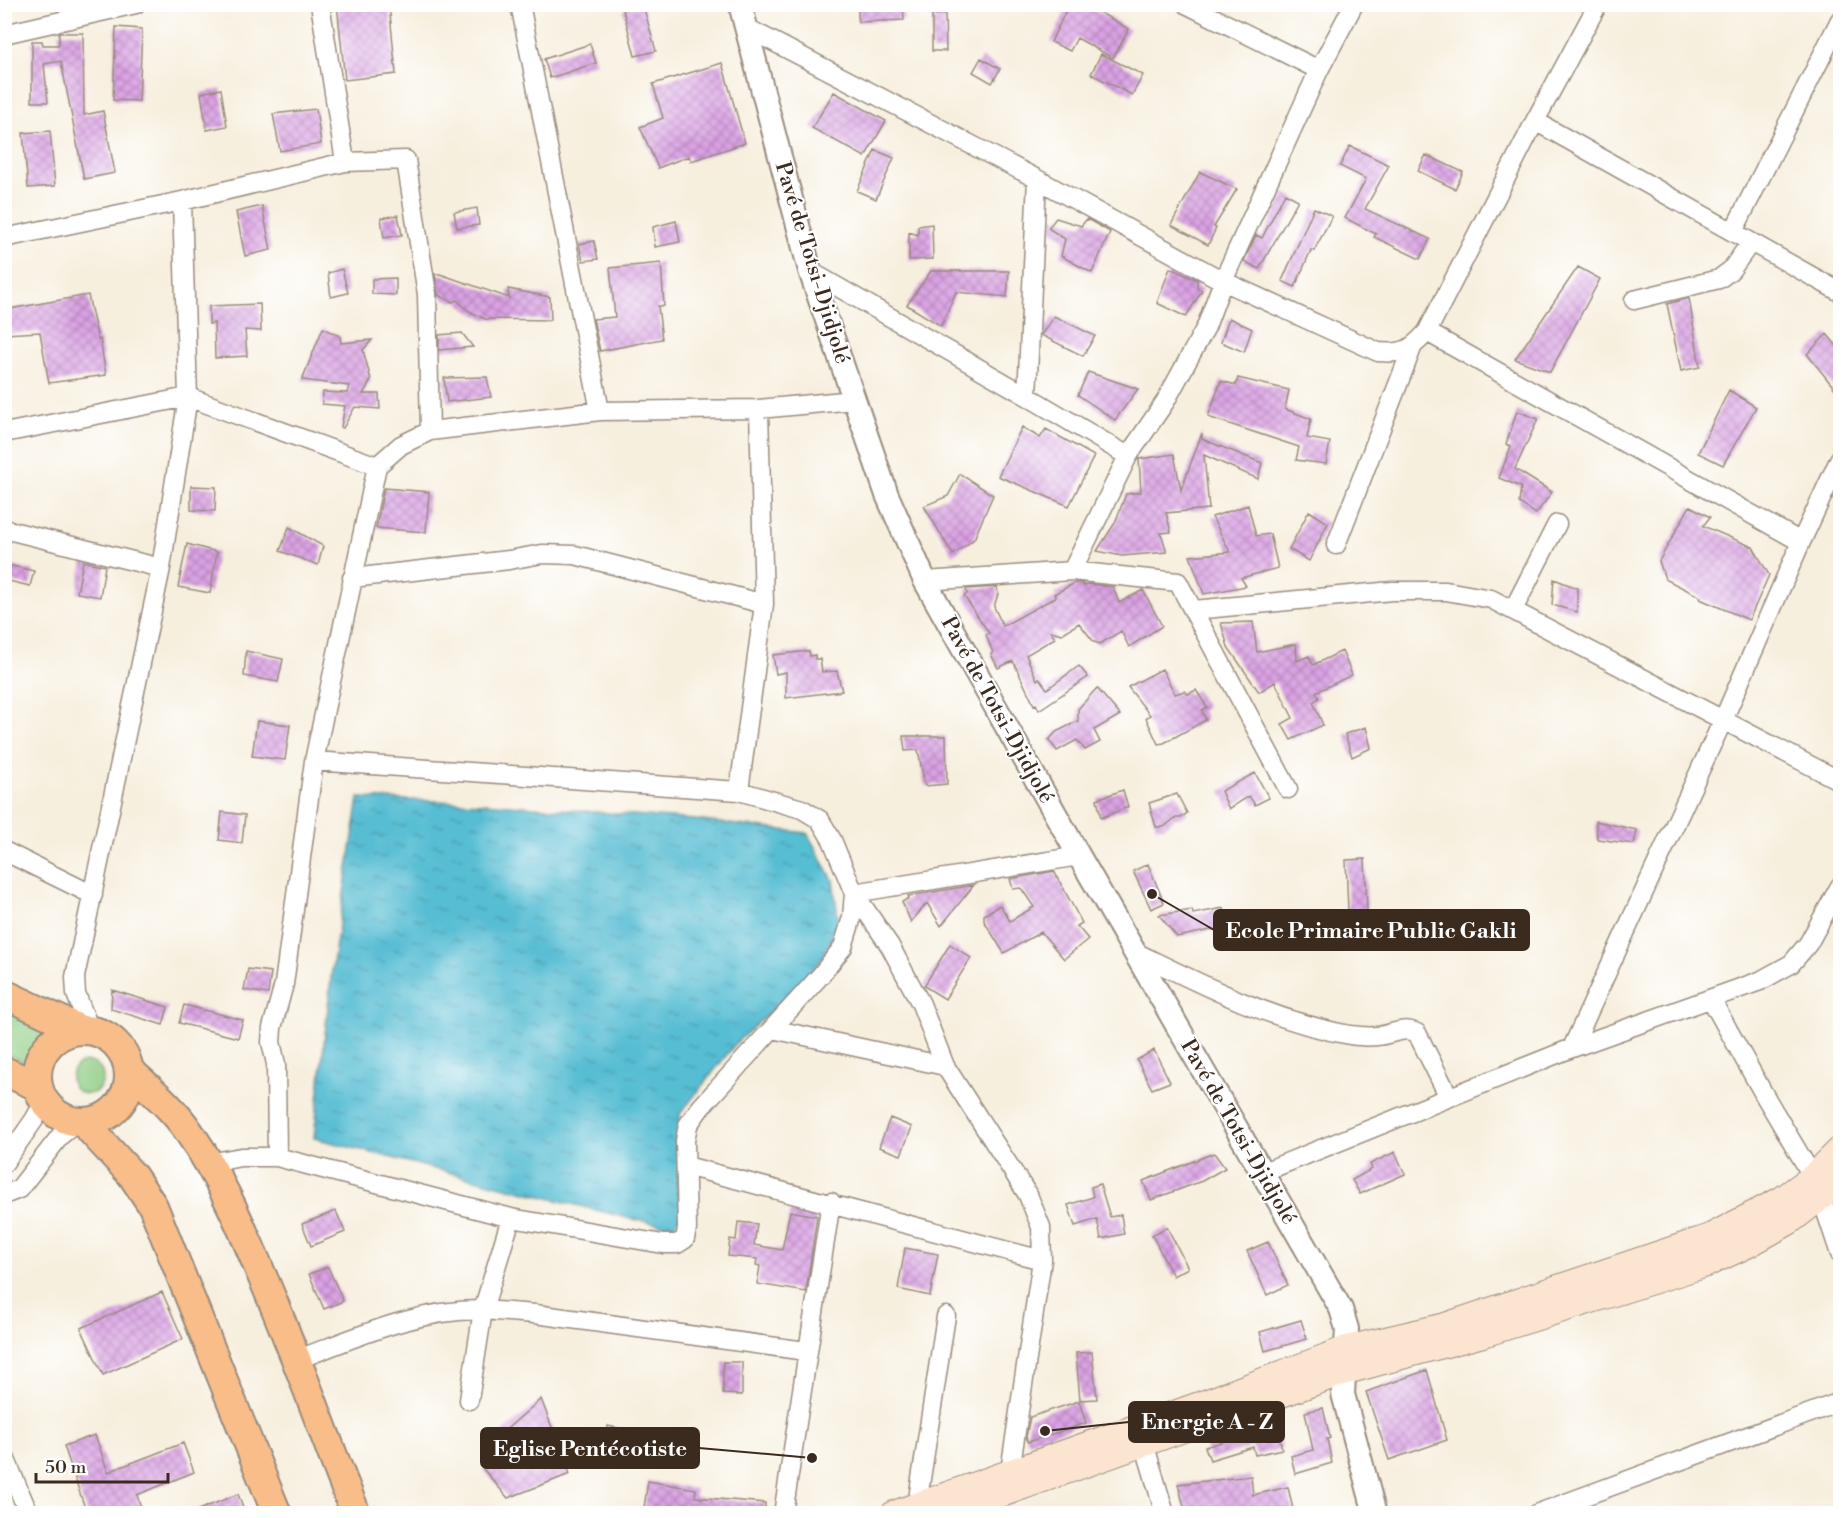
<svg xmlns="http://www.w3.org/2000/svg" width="1845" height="1518" viewBox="0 0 1845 1518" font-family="'Libre Bodoni',serif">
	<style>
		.grass { fill: #8dcc82; stroke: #647b50; stroke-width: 1.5 }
		.water { fill: url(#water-ripples); stroke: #487478; stroke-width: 1.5 }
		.building { fill: url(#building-cross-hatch) }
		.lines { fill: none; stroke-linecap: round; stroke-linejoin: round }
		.minor-casing { stroke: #998c7e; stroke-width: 21 }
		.tertiary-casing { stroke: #998c7e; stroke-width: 26 }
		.secondary-casing { stroke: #998c7e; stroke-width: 28 }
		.primary-casing { stroke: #998c7e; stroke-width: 32 }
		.minor { stroke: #fff; stroke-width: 18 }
		.tertiary { stroke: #fff; stroke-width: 22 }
		.secondary { stroke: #fce5d0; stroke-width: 26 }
		.primary { stroke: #f8bd89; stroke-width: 28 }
		.labels { text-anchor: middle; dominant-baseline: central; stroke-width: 4.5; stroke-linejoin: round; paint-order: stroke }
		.street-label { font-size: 21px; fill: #3b2a1e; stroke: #fff }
		.leader { fill: none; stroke: #3b2a1e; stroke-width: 2 }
		.callout-dot { fill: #3b2a1e; stroke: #fff; stroke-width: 2 }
		.callout { fill: #3b2a1e; stroke: #3b2a1e; stroke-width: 2 }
		.callout-label { font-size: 22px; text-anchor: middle; font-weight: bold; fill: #fff }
	</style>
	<defs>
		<pattern id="water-ripples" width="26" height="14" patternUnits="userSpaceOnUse" patternTransform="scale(1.5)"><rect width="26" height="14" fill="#56bdd3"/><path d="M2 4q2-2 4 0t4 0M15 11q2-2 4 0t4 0" fill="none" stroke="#489aab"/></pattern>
		<pattern id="building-cross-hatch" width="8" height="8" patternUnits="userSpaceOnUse" patternTransform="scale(1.5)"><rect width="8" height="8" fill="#daa2e4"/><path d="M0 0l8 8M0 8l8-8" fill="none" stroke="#b284b8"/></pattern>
	</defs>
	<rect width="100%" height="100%" fill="#fff"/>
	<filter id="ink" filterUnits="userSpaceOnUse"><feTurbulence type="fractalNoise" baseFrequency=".0167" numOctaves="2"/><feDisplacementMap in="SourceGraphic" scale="12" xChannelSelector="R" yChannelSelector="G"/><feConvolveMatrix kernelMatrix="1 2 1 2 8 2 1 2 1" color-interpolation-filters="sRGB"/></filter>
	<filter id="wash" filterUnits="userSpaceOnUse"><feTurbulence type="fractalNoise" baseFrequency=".008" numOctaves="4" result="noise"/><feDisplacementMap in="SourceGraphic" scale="24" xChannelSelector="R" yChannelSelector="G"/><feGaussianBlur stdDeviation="1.35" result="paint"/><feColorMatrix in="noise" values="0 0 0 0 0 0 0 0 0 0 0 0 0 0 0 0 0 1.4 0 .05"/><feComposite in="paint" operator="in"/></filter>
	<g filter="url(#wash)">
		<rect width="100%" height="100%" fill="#f7efde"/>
		<path class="grass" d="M4,1009L38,1024L53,1036L48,1037L37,1051L33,1067L5,1053Z
			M71 1078a16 16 0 1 1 32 0a16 16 0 1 1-32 0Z"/>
		<path class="water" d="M359,798L485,803L695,820L807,833L833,880L839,924L820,961L789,995L736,1043L680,1114L681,1214L674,1227L623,1217L314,1138L332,969Z"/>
		<g id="blocks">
			<path class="building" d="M337,4H389L396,74L345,80Z
				M858,4H903L904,20L858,22Z
				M1069,4H1085L1129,29L1113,58L1077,38L1070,51L1051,42Z
				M643,5L656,51L635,56L623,10Z
				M945,14L946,51H932V15Z
				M116,27L142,29L139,101L113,100Z
				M59,33H83L84,115L103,111L115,173L84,179L61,61L44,64L48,102H32V41H42L43,45H59Z
				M590,44L596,63L550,78L544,59Z
				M1101,54L1143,75L1132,95L1091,74Z
				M981,58L1000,69L992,83L973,72Z
				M722,63L745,143L691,161L689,156L658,168L640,127L663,118L653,84Z
				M221,89L227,126L207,130L201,93Z
				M834,92L886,121L865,157L812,128Z
				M316,109L321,144L280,151L273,114Z
				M50,131L55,186L28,188L23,133Z
				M1350,146L1389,165L1365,209L1430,239L1420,259L1374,237L1376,234L1345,218L1366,179L1340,166Z
				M875,150L894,158L876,199L857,191Z
				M1426,155L1463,172L1455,189L1418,171Z
				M1200,172L1237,189L1214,227L1216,228L1208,245L1171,225Z
				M1285,193L1298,200L1259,269L1244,261L1256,235L1262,238Z
				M262,206L271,250L245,256L236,212Z
				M477,208L479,225L457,228L454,212Z
				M1314,208L1332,216L1314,251L1311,250L1295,287L1282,281Z
				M398,215L402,235L384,238L381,218Z
				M1056,218L1081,226L1087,219L1110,232L1092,273L1061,256L1065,239L1048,228Z
				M676,221L680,242L655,247L653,227Z
				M932,224L933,259L909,260V232L918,235V226Z
				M594,241L598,259L583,261L579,244Z
				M661,263L664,306H658L662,339L600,351L593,319L615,317L610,268Z
				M1578,267L1600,279L1550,372L1515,359Z
				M1170,268L1197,280V288L1202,290L1186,317L1157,303Z
				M342,269L348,293L331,297L328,273Z
				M931,271H1009L1007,297L956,292L941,326L907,305Z
				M435,274H440L509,298L508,289L550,297L551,320L485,319L467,310L457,300L452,302L438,295Z
				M396,278V295L372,294V279Z
				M88,295L98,340L100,339L106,375L49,383L40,332L4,334V310Z
				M1689,298L1700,367L1681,371L1667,304Z
				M260,304L261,331L245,330L247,356L215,358L214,323L209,324V306Z
				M1054,316L1095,336L1083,356L1041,335Z
				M1229,318L1252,329L1244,352L1221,342Z
				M323,328L340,336L341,343L372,340L363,350L371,380L363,394H379L380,409L355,407L343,428L341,427L345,406L322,404L323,392L347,393L349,386L302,380Z
				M462,333L473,347L439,350V335Z
				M1827,334L1840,350V395L1807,354Z
				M1088,372L1138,389L1115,420L1078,395Z
				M487,377L491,397L447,402L444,378Z
				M1238,378L1289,390L1285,409L1311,419L1307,438L1330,442L1326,464L1296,460L1299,447L1208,417L1221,381L1236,385Z
				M1729,390L1756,407L1723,465L1698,453Z
				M1517,411L1538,419L1515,469L1552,492L1536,514L1519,503L1521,487L1499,478L1511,446L1506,444Z
				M1022,427L1040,438L1046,429L1094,456L1069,506L998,476Z
				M1202,433V439L1262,463L1258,479L1204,455L1209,509L1166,513L1171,532L1161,533L1167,552L1122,556L1097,551L1115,523L1126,494L1141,492L1139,459L1174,454L1181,490Z
				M960,474L993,495L974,539L953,555L924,506L948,496Z
				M191,486L216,487L215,511L191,510Z
				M384,488L429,492L426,532L376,528Z
				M1248,505L1256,536L1270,534L1278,568L1241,578L1246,586L1204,594L1190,556L1230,552L1212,517Z
				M1690,506L1710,517L1703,526L1753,547L1769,575L1749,620L1700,599L1701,597L1665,579L1659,561Z
				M1309,511L1328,523L1309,561L1289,549Z
				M289,527L323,546L318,565L280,551Z
				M187,544L217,552L210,593L178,587Z
				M83,561L105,566L100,597L77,593Z
				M4,564L34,571L30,586L4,580Z
				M1554,579L1577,588V612L1552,605Z
				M1075,583H1082L1084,586L1088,584L1113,587L1119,603L1143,590L1162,626L1129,647L1121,631L1100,644L1094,642L1079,623L1062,634L1050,631L1055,638L1026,655L1037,680L1039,678L1047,689L1079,666L1088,677L1039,710L1036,704L1034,705L1013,661L998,668L991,654L993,653L986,635L989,633L964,596L967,594L966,589L997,587L998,594L994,607L1003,626L1056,597L1054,594Z
				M1253,622L1257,652L1296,644L1297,661L1309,656L1313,665L1342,651L1352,675L1316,692L1319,698L1313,702L1323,725L1291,740L1282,724L1293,718L1275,682L1259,692L1228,647L1221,623Z
				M246,651L283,659L278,682L244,676Z
				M809,651L810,656L815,655V659H820L822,672L837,671L842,691L786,698V672L776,674L773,655Z
				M1162,669L1175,694L1184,691L1188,694L1196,690L1207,707L1202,710L1206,720L1164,743L1158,744L1146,718L1150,715L1128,687Z
				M1097,688L1120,715L1094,730L1100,742L1085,750L1077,740L1057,751L1049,740L1056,732L1078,721V709Z
				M257,721L290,725L285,760L252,756Z
				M1366,727L1371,748L1352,757L1345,734Z
				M903,736H946L947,784L925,786L918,750L905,751Z
				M1255,773L1269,798L1255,805L1249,796L1229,809L1221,791Z
				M1123,790L1128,807L1101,818L1097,799Z
				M1177,794L1187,813L1181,818H1175L1164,827H1156L1149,803Z
				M222,812L245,815L242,843L219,840Z
				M1596,821L1637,830L1634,844L1597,839Z
				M1365,859L1368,937H1349L1346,860Z
				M1148,864L1164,903L1151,909L1133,871Z
				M1054,871L1082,923L1077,926L1088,939L1064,959L1041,932L1004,953L984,921V915L1000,905L1010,921L1034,907L1021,888L1013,889L1010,879Z
				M974,885L941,926L927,903L911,922L902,902L909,898L908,896Z
				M1224,908L1226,927L1177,937L1159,915L1192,910L1193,914Z
				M950,944L971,958L945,999L924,986Z
				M248,969L271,972L268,994L244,990Z
				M112,990L168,1007L163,1025L111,1009Z
				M184,1005L243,1020L238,1038L179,1023Z
				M1154,1050L1170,1082L1152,1089L1137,1060Z
				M890,1118L912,1127L901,1155L879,1147Z
				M1395,1152L1405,1174L1360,1194L1352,1180L1372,1169L1370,1164Z
				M1214,1153L1225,1168L1202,1181L1151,1200L1143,1181Z
				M1100,1184L1110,1217L1121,1215L1124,1234L1101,1239L1097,1219L1075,1226L1068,1205L1093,1197L1091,1187Z
				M336,1211L345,1232L311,1246L302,1224Z
				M790,1211L817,1216L806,1292L757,1284L760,1266L756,1265L757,1259L728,1256L730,1239L736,1240L738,1222L757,1224L754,1245L782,1250Z
				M1167,1227L1188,1268L1173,1276L1152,1235Z
				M1268,1242L1288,1285L1267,1295L1247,1251Z
				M905,1248L938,1254L930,1296L898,1289Z
				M328,1267L343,1301L324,1309L309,1274Z
				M162,1292L183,1339L103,1375L81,1328Z
				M1301,1320L1307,1339L1265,1351L1260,1332Z
				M1092,1352L1097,1399L1080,1400L1076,1353Z
				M723,1362H742V1395L723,1394Z
				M1427,1370L1447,1440L1389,1460L1366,1392Z
				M541,1399L570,1474L508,1498L483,1469L486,1447Z
				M1079,1401L1086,1423L1028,1442L1026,1437L1030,1417Z
				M1323,1408L1330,1438L1327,1439L1332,1463L1295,1474L1291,1456L1313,1450L1305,1412Z
				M1276,1421L1282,1449L1255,1455L1253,1447L1210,1460L1205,1447L1250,1433L1249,1427Z
				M608,1426L653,1437L647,1460L603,1449Z
				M95,1435L108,1472L183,1443L194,1472L137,1495L141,1508L125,1514H87L64,1446Z
				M1251,1476L1253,1495L1288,1487L1294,1514H1186L1178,1484Z
				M648,1481L696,1489L695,1497L765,1503V1514H643Z
				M238,1494L245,1514H191V1513Z"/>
		</g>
	</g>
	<g filter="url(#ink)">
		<use href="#blocks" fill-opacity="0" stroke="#998c7e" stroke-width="1.5"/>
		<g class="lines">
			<defs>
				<path id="minor" d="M320,4L345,162
					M520,4L600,411
					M1186,4L1319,70
					M747,28L1037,179L1223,281L1378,352C1403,354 1410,351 1427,332L1535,121L1598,4
					M4,34L136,4
					M1535,121L1840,292
					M1733,232L1840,20
					M4,238L182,201L345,162L406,160L427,294L430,431
					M810,271L1027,396L1128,456
					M1634,300L1719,279L1731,270L1751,242
					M1427,332L1801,542
					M1027,396L1037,179
					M4,433L188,397L377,466
					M4,529L161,568
					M1336,545L1412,348
					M1072,571L1128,456L1165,402L1206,327L1223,281L1319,70L1354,4
					M352,578L509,560L542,554L575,555L764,604
					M925,581L1072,571L1178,582L1288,789
					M1194,610L1392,591H1446L1491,599L1840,781
					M1513,610L1557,524
					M739,791L764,604L759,409
					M4,851L93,895
					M1133,951C1203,985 1272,1021 1350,1035C1358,1036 1369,1037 1377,1036C1393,1035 1401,1026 1417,1033L1449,1097
					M1711,999L1766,1098L1813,1177
					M772,1029L945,1066
					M90,1030L76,994L75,977L161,568L188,397L182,201
					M1572,1048L1724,718L1801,542L1840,458
					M277,1157L276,1064L271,1042L272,1028L284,984L314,761L377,466L401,445L430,431L600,411L759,409L854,400
					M4,1163L34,1120L44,1102
					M209,1163L241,1157H277L511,1218L663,1244H677L685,1239L687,1229L685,1141L688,1125L701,1107L821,975L843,947L852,917L854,893L832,840L820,820L802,809L739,791L314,761
					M686,1166L1042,1260
					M1261,1173L1572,1048L1760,981L1791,964L1808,944L1840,886
					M4,1195L19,1189L61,1135L77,1122
					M1821,1197L1840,1254
					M296,1360C357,1337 417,1309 483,1310L511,1218
					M469,1400L483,1310L535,1314L806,1351
					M1144,1443L1165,1514
					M4,1455L29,1514
					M1010,1471L1042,1260L1041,1227L1028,1195L945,1066L921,1004L890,946L854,893L1079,856
					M917,1505L946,1316
					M783,1514L831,1202
					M1536,1514L1840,1402"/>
				<path id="tertiary" d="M740,4L810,271L887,495L925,581L1079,856L1341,1309L1347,1329L1343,1394L1375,1514"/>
				<path id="secondary" d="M962,1508L1343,1372L1483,1334L1706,1264L1747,1245L1790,1221L1821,1197L1840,1178
					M894,1514L1208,1402L1347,1349L1442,1327L1710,1237L1781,1200L1813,1177L1840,1150"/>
				<path id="primary" d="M4,994L79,1029
					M37 1076a46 46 0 1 1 92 0a46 46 0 1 1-92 0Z
					M129,1070C151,1090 173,1108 189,1132C219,1175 240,1223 260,1271C295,1351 323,1433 356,1514
					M4,1071L37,1086
					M84,1123L132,1175L153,1206L277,1514"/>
			</defs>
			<use href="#minor" class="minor-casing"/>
			<use href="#tertiary" class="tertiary-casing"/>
			<use href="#secondary" class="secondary-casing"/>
			<use href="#primary" class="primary-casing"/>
			<use href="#minor" class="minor"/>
			<use href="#tertiary" class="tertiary"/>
			<use href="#secondary" class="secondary"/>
			<use href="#primary" class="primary"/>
		</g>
	</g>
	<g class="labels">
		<g class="street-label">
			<text transform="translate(812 263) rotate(73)">Pavé de Totsi-Djidjolé</text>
			<text transform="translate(997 710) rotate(61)">Pavé de Totsi-Djidjolé</text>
			<text transform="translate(1238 1132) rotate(60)">Pavé de Totsi-Djidjolé</text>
		</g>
	</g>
	<path class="leader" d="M1152 894L1214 930M1045 1431L1129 1422M812 1458L699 1448"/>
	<g class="callout-dot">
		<circle cx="1152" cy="894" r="6"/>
		<circle cx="1045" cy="1431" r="6"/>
		<circle cx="812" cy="1458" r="6"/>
	</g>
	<g class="callout">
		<rect x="1214" y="910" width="315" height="40" rx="6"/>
		<rect x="1129" y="1402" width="155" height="40" rx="6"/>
		<rect x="481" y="1428" width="218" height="40" rx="6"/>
	</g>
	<g class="callout-label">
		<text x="1371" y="938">Ecole Primaire Public Gakli</text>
		<text x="1207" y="1429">Energie A - Z</text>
		<text x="590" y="1456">Eglise Pentécotiste</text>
	</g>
	<rect width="1845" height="1518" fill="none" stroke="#fff" stroke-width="24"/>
	<path d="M36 1473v9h132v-9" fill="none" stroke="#3b2a1e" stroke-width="3"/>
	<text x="45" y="1473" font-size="18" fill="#3b2a1e" stroke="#ffffff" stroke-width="4.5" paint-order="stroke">50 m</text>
</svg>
